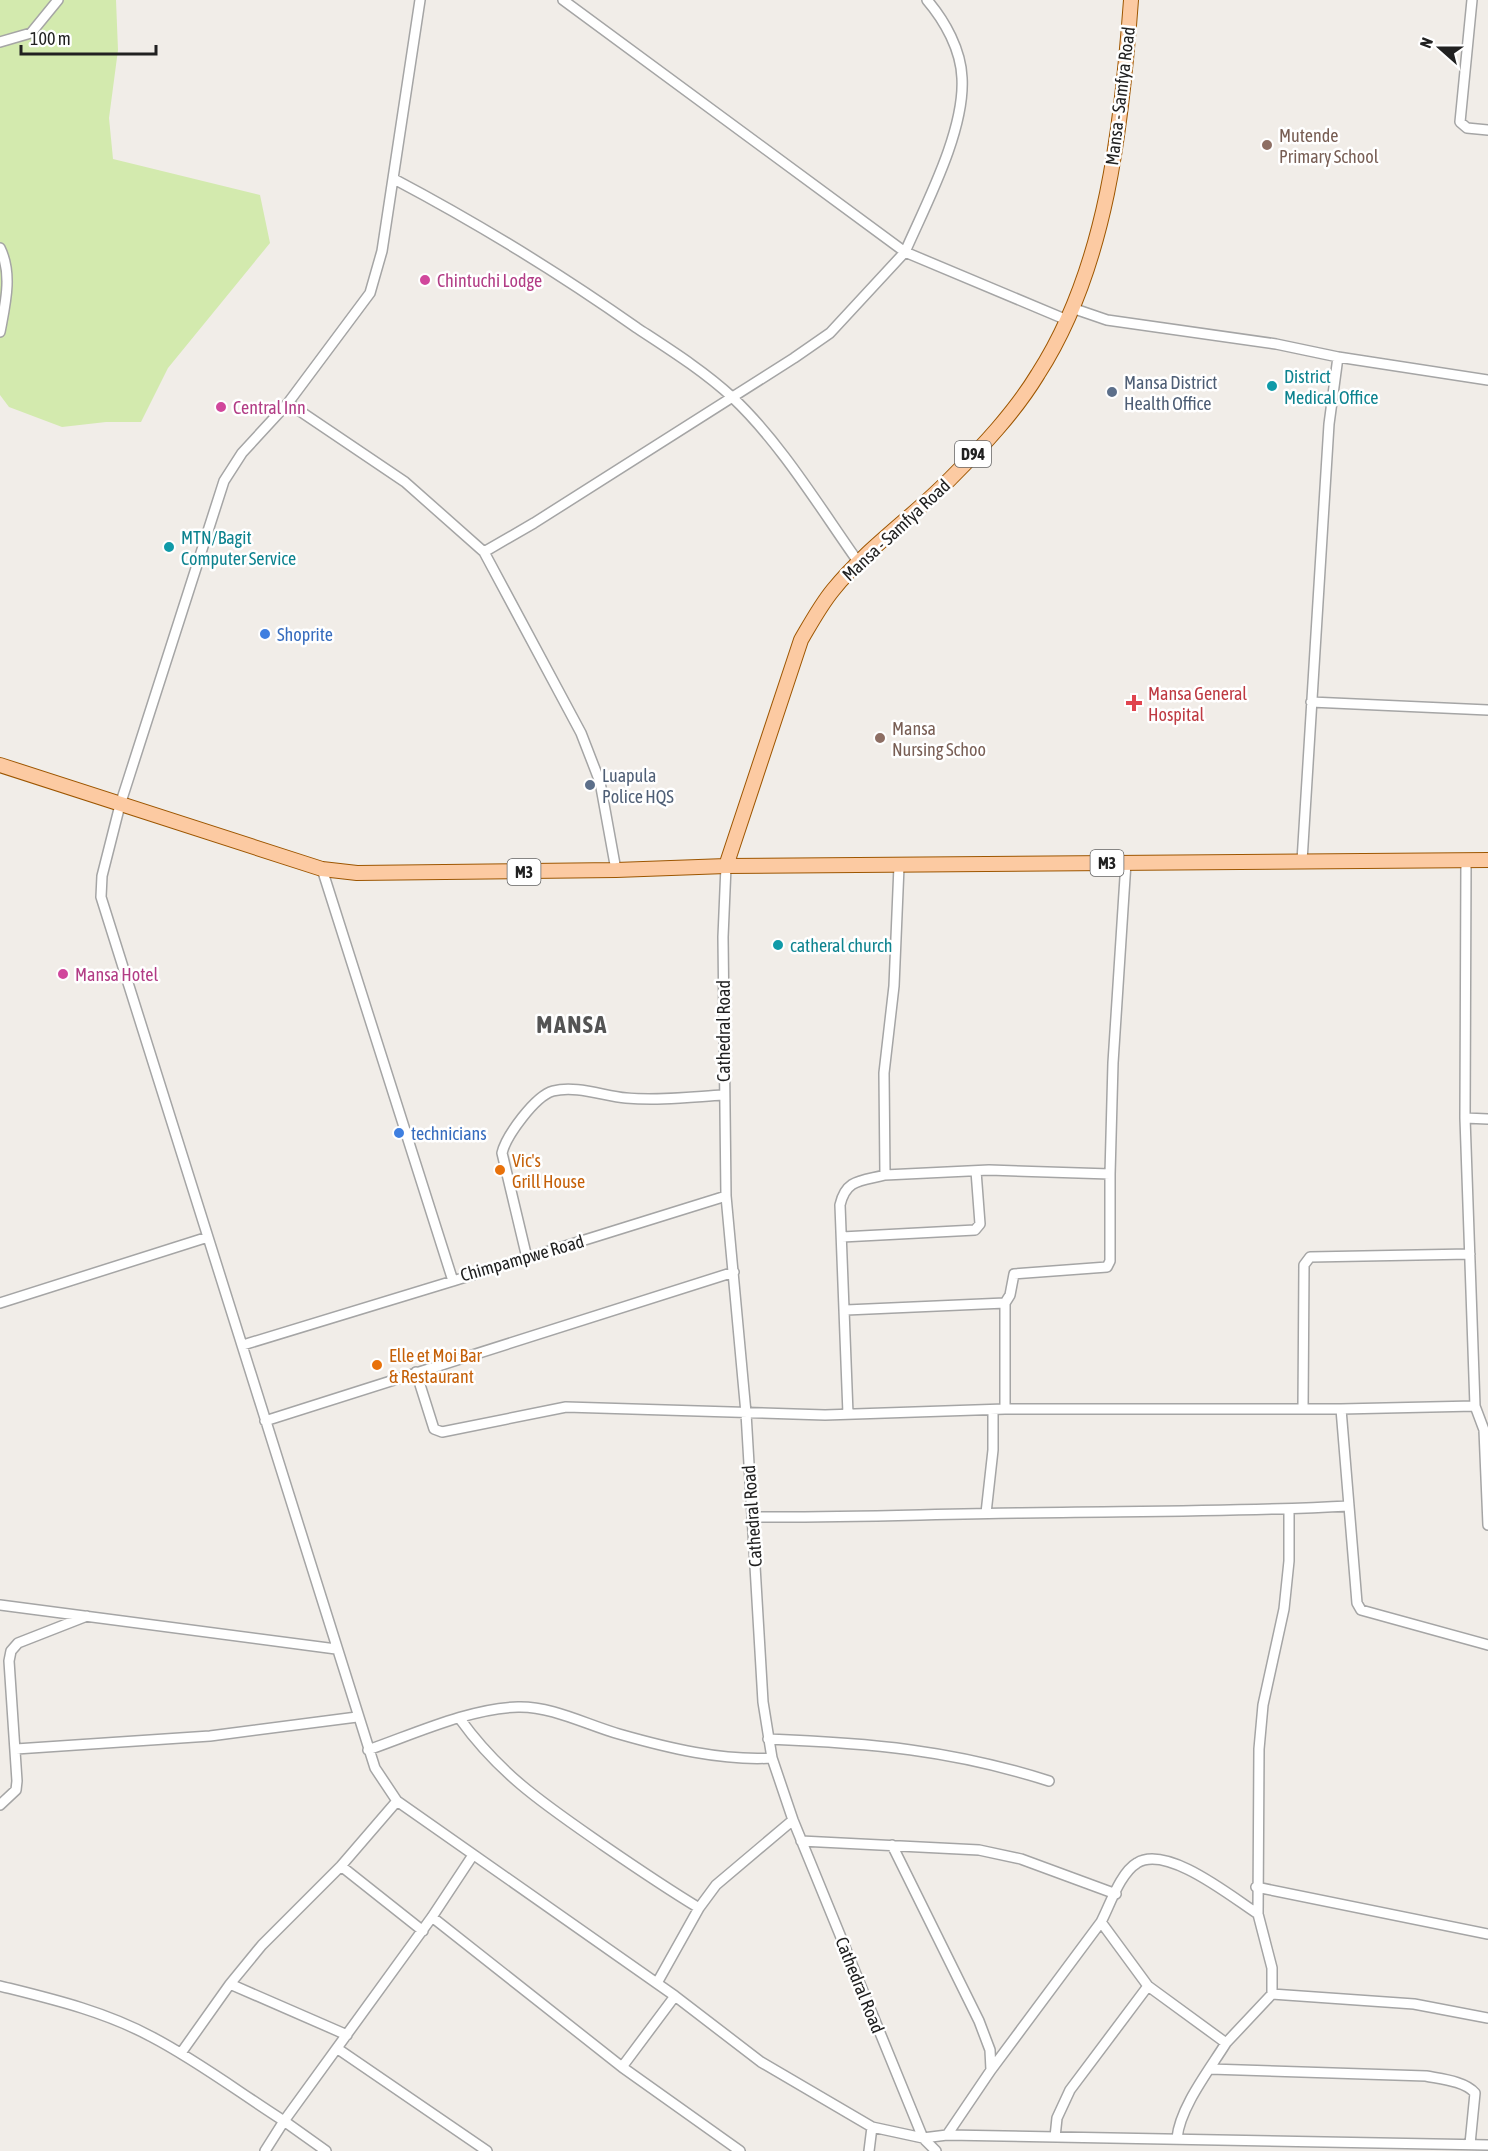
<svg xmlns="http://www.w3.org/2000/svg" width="1488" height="2151" viewBox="0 0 1488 2151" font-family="'Asap Condensed',sans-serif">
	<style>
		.grass { fill: #d3eaae }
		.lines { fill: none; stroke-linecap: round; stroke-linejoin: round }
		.minor-casing { stroke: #a5a5a5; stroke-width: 12 }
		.primary-casing { stroke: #9d5600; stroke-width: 16 }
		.minor { stroke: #fff; stroke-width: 9 }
		.primary { stroke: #fccaa2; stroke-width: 14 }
		.education-dot { fill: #8d6e63; stroke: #fff; stroke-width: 2 }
		.hotel-dot { fill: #d1479c; stroke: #fff; stroke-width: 2 }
		.culture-dot { fill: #0f9aa8; stroke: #fff; stroke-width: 2 }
		.service-dot { fill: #5c6f8a; stroke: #fff; stroke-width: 2 }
		.shop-dot { fill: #3f7fe0; stroke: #fff; stroke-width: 2 }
		.health-dot { fill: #e0444e; stroke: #fff; stroke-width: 2 }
		.food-dot { fill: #e8710a; stroke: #fff; stroke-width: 2 }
		.labels { text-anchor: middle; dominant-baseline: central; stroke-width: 5; stroke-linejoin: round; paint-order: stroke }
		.shield { fill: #fff; stroke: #646464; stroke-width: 1.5 }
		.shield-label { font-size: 16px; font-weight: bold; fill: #212121 }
		.street-label { font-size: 18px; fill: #212121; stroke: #fff }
		.education-label { font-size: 18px; fill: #785e54; stroke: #fff; text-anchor: start }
		.hotel-label { font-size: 18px; fill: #b23c85; stroke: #fff; text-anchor: start }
		.culture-label { font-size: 18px; fill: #0d838f; stroke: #fff; text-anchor: start }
		.service-label { font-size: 18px; fill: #4e5e75; stroke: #fff; text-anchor: start }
		.shop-label { font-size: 18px; fill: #366cbe; stroke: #fff; text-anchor: start }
		.health-label { font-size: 18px; fill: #be3a42; stroke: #fff; text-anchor: start }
		.food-label { font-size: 18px; fill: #c56008; stroke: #fff; text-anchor: start }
		.district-label { font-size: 24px; font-weight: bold; letter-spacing: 1.5px; fill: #545454; stroke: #fff }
	</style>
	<rect width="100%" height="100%" fill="#f1ede8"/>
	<path class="grass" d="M0,0H116L118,50L109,118L113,159L260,195L270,243L168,368L141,422H106L62,427L9,407L0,395Z"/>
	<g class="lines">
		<defs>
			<path id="minor" d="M420,0L382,251L370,293L288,403L242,453L224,481L120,805L102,876L101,897L375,1768L397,1801L675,1996L761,2062L872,2127L923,2138L947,2135L1488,2145
				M563,0L905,252C926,204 965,131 962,78C961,50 945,21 927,0
				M1472,0L1460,122L1467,128L1488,130
				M0,42L31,33L58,0
				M394,179C479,224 559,273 637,328C669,349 704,371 732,397C781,443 820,508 859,563
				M0,248C13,274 5,305 0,332
				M1072,308L1107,320L1276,344L1338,357L1329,424L1302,861
				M1338,357L1488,380
				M288,403L405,482L484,552L534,523L794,358L830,333L905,252L1067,320
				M484,552L581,733L600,782L616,870
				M1311,702L1488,710
				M726,866L723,937L726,1196L746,1413L763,1702L772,1758L793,1820L923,2138L936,2151
				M322,869L453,1281L726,1196
				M1465,1118L1488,1119
				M885,1175L989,1170L1110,1174L1113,1063L1126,862
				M842,1237L975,1230L980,1224L976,1171
				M527,1258L502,1153C506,1136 535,1096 553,1091C576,1085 604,1096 626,1098C658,1101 691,1097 723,1095
				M0,1303L208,1237
				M846,1310L1005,1303
				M243,1345L453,1281
				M416,1372L434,1429L442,1432L566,1407L825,1415L1005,1409H1341L1475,1406L1465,1118L1466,860
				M1475,1406L1484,1430L1488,1525
				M1005,1409V1303L1010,1295L1014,1274L1107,1267L1110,1261V1174
				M1303,1409L1304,1265L1310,1257L1470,1254
				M1341,1409L1357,1603L1361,1610L1488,1645
				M848,1414L840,1205C846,1179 861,1181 885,1175L884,1073L894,986L899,866
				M265,1421L734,1272
				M986,1513L993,1450V1410
				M752,1517C842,1518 931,1514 1021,1513C1130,1511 1240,1512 1349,1506
				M0,1605L336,1649
				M460,1719C501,1776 547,1806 603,1845C635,1867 666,1888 699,1908
				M768,1739C870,1743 952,1750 1049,1781
				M16,1749L210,1736L357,1717
				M368,1750C414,1734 470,1708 518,1707C552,1706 587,1725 619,1734C668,1748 722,1761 772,1758
				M0,1805L16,1790L17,1781L9,1661L11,1651L18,1643L87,1616
				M801,1841L979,1850L1021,1859L1116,1894
				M892,1845L979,2021L990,2050L991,2070
				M341,1866L423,1931
				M1256,1887L1488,1934
				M1258,1914L1259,1749L1263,1705L1284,1609L1289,1561V1509
				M432,1917L622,2067L740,2151
				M1101,1922C1110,1905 1120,1873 1137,1863C1167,1844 1233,1898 1258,1914L1272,1968V1994L1226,2043
				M657,1983L699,1908L716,1885L793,1820
				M230,1984L347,2035
				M0,1986C52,1999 104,2011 152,2037C198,2061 240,2093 284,2121L265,2151
				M1148,1986L1226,2043C1210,2069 1180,2107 1177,2138
				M1272,1994L1414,2004L1488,2018
				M338,2049L487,2151
				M181,2053L230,1984L262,1945L341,1866L397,1801
				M622,2067L675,1996
				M1210,2069L1426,2076C1441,2079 1465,2081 1475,2093L1470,2144
				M947,2135L991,2070L1101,1922L1148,1986L1070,2090L1057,2118L1055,2137
				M326,2151L284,2121L432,1917L473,1855
				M869,2151L872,2127"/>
			<path id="primary" d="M0,765L322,869L357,873L616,870L726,866L1488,860
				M726,866L801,640C811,623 820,606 833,590C867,548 913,517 951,478C982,447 1015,412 1038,374C1107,267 1122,124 1131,0"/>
		</defs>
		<use href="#minor" class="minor-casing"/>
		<use href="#primary" class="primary-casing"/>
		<use href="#minor" class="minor"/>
		<use href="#primary" class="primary"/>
	</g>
	<g class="education-dot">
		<circle cx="1267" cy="145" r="6"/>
		<circle cx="880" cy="738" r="6"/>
	</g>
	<g class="hotel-dot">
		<circle cx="425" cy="280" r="6"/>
		<circle cx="221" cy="407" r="6"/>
		<circle cx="63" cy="974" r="6"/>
	</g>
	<g class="culture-dot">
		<circle cx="1272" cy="386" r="6"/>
		<circle cx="169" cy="547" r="6"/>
		<circle cx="778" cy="945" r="6"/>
	</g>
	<g class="service-dot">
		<circle cx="1112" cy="392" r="6"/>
		<circle cx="590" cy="785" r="6"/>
	</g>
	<g class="shop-dot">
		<circle cx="265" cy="634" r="6"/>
		<circle cx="399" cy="1133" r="6"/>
	</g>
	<path class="health-dot" d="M1131 694h6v6h6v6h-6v6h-6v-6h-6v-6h6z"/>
	<g class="food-dot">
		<circle cx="500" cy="1170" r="6"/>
		<circle cx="377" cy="1365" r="6"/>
	</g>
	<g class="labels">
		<g class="shield">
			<rect x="955" y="441" width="36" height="26" rx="4.5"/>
			<rect x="1090.5" y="850" width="33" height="26" rx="4.5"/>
			<rect x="507.5" y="859" width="33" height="26" rx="4.5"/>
		</g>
		<g class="shield-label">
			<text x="973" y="454">D94</text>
			<text x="1107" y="863">M3</text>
			<text x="524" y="872">M3</text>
		</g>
		<g class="street-label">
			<text transform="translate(1120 96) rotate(-83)">Mansa - Samfya Road</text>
			<text transform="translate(896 530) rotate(-43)">Mansa - Samfya Road</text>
			<text transform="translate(723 1031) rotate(-90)">Cathedral Road</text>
			<text transform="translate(522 1258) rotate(-16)">Chimpampwe Road</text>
			<text transform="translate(752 1516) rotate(-94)">Cathedral Road</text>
			<text transform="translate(860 1985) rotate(68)">Cathedral Road</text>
		</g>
		<g class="education-label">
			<text x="1279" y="135">Mutende<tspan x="1279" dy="21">Primary School</tspan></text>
			<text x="892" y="728">Mansa<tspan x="892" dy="21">Nursing Schoo</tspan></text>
		</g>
		<g class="hotel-label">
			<text x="437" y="280">Chintuchi Lodge</text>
			<text x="233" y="407">Central Inn</text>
			<text x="75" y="974">Mansa Hotel</text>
		</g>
		<g class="culture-label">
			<text x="1284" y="376">District<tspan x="1284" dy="21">Medical Office</tspan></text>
			<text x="181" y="537">MTN/Bagit<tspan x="181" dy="21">Computer Service</tspan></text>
			<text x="790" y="945">catheral church</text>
		</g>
		<g class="service-label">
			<text x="1124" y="382">Mansa District<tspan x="1124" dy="21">Health Office</tspan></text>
			<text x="602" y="775">Luapula<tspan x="602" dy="21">Police HQS</tspan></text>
		</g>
		<g class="shop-label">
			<text x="277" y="634">Shoprite</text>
			<text x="411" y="1133">technicians</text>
		</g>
		<g class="health-label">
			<text x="1148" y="693">Mansa General<tspan x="1148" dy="21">Hospital</tspan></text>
		</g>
		<g class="food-label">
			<text x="512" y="1160">Vic's<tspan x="512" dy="21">Grill House</tspan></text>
			<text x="389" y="1355">Elle et Moi Bar<tspan x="389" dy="21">&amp; Restaurant</tspan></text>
		</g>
		<g class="district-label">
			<text x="572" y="1024">MANSA</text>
		</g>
	</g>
	<g transform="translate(1440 48) rotate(291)" stroke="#ffffff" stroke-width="4.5" paint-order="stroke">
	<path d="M0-4.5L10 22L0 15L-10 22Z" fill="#212121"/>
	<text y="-9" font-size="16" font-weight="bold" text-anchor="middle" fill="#212121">N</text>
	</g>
	<path d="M21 45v9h135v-9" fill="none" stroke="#212121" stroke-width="3"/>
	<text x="30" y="45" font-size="18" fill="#212121" stroke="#ffffff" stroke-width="4.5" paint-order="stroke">100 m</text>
</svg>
